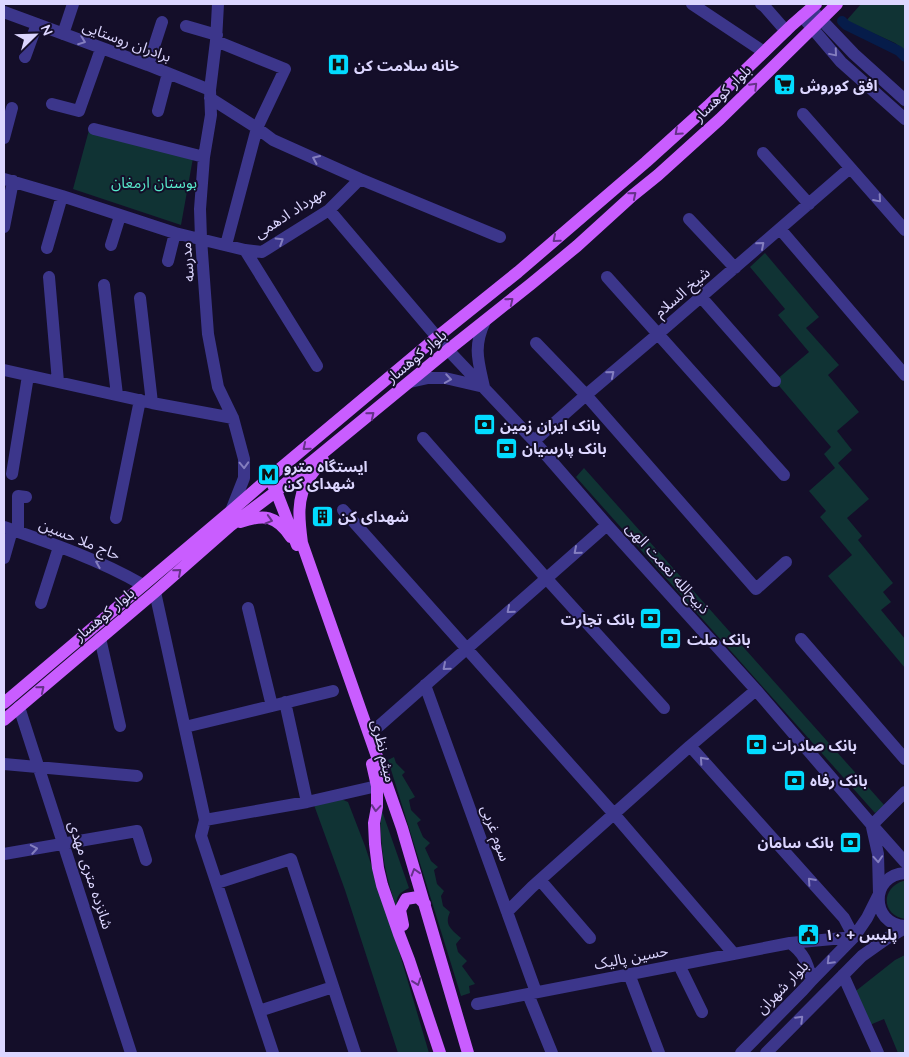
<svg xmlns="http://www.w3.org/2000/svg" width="909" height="1057" viewBox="0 0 909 1057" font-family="Quicksand,'Noto Sans Arabic',sans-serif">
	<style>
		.green { fill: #103334 }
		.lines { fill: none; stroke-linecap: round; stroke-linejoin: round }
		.canal { stroke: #061c4a; stroke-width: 10 }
		.minor { stroke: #3c368b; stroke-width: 12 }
		.major { stroke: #c95dff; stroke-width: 12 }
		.oneway { stroke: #847ebf }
		.oneway2 { stroke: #653289 }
		.labels { text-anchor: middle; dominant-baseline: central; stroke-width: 4; stroke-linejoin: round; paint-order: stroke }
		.street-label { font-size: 15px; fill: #dcd6ff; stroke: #140e29 }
		.poi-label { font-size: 15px; font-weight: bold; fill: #dcd6ff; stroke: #140e29; text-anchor: start }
		.park-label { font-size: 15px; fill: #58e9cb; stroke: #140e29 }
	</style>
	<rect width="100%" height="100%" fill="#140e29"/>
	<path class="green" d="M861,4H905V51L895,43L846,21Z
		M89,130L193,158L181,225L73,189Z
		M765,253L819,317L806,328L839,365L828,375L859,412L837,431L852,450L838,463L869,499L847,518L862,536L858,540L893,583L883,592L891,602L881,610L905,639V668L828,576L852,555L820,517L826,511L809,491L835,468L824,454L831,447L775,381L809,352L778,315L785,309L750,267Z
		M584,468L885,806L875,813L576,477Z
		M394,757L396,763L405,772L402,775L415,797L409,800L411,810L421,820L417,823L423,837L430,843L425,848L431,861L438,867L434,870L437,884L444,891L441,896L443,906L450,912C444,925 451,929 461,938L456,944L458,952L467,961L462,966L475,984L469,986L470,993L461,996L388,760Z
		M341,799L348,802L365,846L391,924L429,1053H398L345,890L314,805Z
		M381,808L409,888C397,894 396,897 397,910C385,874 379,846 381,808Z
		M903,881H905V919C882,915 880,889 903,881Z
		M905,955V1053H898L884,1019L865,1027L852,994L895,960Z"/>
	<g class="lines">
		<path class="canal" d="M842,21L846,25L899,51L905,57"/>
		<path class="minor" d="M218,4L216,41L210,90L211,115L204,157L200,209L201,239L208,334L218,387L233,418L244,459V478L231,511
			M692,4L764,52
			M761,4L765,7L786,31
			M811,9L854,54L905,100
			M4,12L148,65L210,90
			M802,16L841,62L905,119
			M186,26L217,35
			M63,34L73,4
			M216,41L285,69L257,128L226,245
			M25,57L37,24
			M148,65L162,22
			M210,98L257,128L273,140L360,179L500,237
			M52,104L79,111L101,49
			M158,111L168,73
			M803,114L905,230
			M94,129L204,157
			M4,138L12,108
			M763,153L809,204
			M4,179L62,196L175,233L245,250L262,252L329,210L360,179
			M329,210L448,350L534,441L607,525L756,690L872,825L905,862
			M689,219L735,268
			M4,227L13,181
			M780,229L905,375
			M111,245L120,216
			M47,248L62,196
			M245,250L317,366
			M168,261L175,233
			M49,277L58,382
			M607,277L784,475
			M104,285L117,395
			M701,297L775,381
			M140,298L152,403
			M536,343L586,395L756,589L786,562
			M4,370L152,403L233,418
			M410,382L428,378H445L484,387
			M484,387C478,360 473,347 485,321
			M423,438L546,578L664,708
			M534,441L586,395L658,334L850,168
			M12,474L28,376
			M343,510L614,814L734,954
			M116,518L140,400
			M4,527C51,543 100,560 143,585
			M18,532V496L26,497
			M4,558L12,530
			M155,592L205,820L201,836L273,1053
			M41,603L59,547
			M248,608L272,706
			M100,638L120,726
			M801,639L905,759
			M425,685L536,992
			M285,702L307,802
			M19,707L131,1053
			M379,726L607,525
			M185,727L333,691
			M4,764L137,776
			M205,820L307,802L377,786
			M872,825L905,792
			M4,854L137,831L146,860
			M905,873C870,875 870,924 905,926
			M540,880L590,938
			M217,883L291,859L355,1053
			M507,912L532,887L690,746L756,690
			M790,943C805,954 807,963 812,980
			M679,965L702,1012
			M629,974L659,1053
			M843,975L878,1053
			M528,994L552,1053
			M477,1004L790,943L854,937L844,918L690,746
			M259,1011L333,987
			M741,1053L803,990L812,980L854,937L867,918L879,894L878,854L872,827
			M766,1053L862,956L886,939L905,928"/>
		<path class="major" d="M323,460C318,466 313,472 309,478C296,498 299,521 302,543L402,828L468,1053
			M273,485L276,491L297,545
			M240,522C264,514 276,515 291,537
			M4,703L231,511L270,477L437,337L518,272L646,162L708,106L792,25L816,4
			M4,720L155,592L230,526L274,493L448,350L531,284L577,246L632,196L658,175L720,119L837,4
			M372,764L377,786V807L374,823L375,844L378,868L382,885L399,934L409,960L440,1053
			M403,925L400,910L406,899L418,897L425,904"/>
	</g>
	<defs><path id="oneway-chevron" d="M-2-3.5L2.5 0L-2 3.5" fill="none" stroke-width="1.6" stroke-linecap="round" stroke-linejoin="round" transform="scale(1.25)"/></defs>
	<g class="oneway">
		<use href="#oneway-chevron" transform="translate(82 41) rotate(21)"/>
		<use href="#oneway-chevron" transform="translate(834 53) rotate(50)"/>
		<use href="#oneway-chevron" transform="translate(316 159) rotate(-156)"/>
		<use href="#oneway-chevron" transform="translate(878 199) rotate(49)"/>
		<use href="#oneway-chevron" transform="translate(280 241) rotate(-32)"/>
		<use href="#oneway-chevron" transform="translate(761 245) rotate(-41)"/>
		<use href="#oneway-chevron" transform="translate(611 374) rotate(-40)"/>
		<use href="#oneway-chevron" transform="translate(448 379) rotate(9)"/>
		<use href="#oneway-chevron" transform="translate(244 465) rotate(88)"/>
		<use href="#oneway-chevron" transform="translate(577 551) rotate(139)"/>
		<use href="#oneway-chevron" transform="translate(99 563) rotate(-158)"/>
		<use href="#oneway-chevron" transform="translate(510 610) rotate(139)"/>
		<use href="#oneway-chevron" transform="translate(446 667) rotate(139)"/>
		<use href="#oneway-chevron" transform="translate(703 760) rotate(-132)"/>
		<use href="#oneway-chevron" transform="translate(34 849) rotate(-10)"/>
		<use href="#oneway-chevron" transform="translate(878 859) rotate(86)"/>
		<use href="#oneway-chevron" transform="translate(811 881) rotate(-132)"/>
		<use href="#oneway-chevron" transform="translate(830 961) rotate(135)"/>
		<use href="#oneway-chevron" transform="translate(800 1019) rotate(-45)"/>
	</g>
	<g class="oneway2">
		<use href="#oneway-chevron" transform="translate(754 86) rotate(-45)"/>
		<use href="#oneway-chevron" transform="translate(678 132) rotate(138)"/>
		<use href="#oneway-chevron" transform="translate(633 195) rotate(-40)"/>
		<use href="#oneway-chevron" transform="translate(556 239) rotate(139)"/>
		<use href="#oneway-chevron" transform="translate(510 301) rotate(-39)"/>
		<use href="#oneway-chevron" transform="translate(371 415) rotate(-39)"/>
		<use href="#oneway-chevron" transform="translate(306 447) rotate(140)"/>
		<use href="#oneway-chevron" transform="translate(269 520) rotate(16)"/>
		<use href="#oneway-chevron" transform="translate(178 572) rotate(-41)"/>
		<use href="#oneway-chevron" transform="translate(41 689) rotate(-40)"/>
		<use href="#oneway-chevron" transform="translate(376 808) rotate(95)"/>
		<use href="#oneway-chevron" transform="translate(415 872) rotate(-107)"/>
		<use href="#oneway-chevron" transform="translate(417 982) rotate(71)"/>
	</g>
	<defs>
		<symbol id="hospital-square" viewBox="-11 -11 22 22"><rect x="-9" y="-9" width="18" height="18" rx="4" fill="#02dbff" stroke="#140e29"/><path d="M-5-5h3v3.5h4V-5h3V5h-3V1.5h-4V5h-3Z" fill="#111"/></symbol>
		<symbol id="supermarket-square" viewBox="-11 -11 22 22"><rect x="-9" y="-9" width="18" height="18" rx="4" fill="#02dbff" stroke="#140e29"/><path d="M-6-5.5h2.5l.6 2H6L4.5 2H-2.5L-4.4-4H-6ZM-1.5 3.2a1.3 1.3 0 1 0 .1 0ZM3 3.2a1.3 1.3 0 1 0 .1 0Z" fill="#111"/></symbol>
		<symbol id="bank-square" viewBox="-11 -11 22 22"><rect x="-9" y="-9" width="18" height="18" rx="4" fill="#02dbff" stroke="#140e29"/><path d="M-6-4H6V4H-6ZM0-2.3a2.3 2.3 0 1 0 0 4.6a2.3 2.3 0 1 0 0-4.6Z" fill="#111"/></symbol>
		<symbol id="metro-square" viewBox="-11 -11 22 22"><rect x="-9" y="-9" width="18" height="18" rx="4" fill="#02dbff" stroke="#140e29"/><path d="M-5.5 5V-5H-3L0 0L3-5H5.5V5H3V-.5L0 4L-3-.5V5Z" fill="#111"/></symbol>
		<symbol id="building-square" viewBox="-11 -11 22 22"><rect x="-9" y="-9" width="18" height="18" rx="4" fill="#02dbff" stroke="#140e29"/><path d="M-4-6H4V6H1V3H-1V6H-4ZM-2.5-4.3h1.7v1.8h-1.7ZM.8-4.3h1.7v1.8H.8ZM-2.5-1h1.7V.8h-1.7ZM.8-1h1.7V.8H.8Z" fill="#111"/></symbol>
		<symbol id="civic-square" viewBox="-11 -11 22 22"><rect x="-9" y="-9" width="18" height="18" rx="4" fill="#02dbff" stroke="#140e29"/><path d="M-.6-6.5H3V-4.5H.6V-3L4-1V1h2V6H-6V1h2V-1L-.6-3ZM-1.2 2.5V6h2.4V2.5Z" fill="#111"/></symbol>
	</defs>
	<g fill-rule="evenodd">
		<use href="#hospital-square" x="326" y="52" width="25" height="25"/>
		<use href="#supermarket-square" x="772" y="72" width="25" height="25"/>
		<use href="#bank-square" x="472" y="412" width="25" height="25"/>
		<use href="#bank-square" x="494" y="436" width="25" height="25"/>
		<use href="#metro-square" x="256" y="462" width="25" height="25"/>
		<use href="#building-square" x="310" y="504" width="25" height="25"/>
		<use href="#bank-square" x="638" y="606" width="25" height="25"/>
		<use href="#bank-square" x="658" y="626" width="25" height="25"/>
		<use href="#bank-square" x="744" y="732" width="25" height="25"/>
		<use href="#bank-square" x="782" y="768" width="25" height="25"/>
		<use href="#bank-square" x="838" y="830" width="25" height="25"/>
		<use href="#civic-square" x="796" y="922" width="25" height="25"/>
	</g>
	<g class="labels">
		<g class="street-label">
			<text transform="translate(127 41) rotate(20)">برادران روستایی</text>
			<text transform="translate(722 93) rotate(-44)">بلوار کوهسار</text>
			<text transform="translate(290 212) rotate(-33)">مهرداد ادهمی</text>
			<text transform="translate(187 262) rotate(-95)">مدرسه</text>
			<text transform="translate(682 292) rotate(-41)">شیخ السلام</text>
			<text transform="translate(416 356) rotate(-40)">بلوار کوهسار</text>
			<text transform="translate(80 539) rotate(22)">حاج ملا حسین</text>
			<text transform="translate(668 568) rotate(48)">ذبیح‌الله نعمت الهی</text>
			<text transform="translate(104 614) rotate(-40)">بلوار کوهسار</text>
			<text transform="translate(384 751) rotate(77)">میثم نظری</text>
			<text transform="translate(496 833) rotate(70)">سوم غربی</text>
			<text transform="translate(91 875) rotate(72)">شانزده متری مهدی</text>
			<text transform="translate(631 957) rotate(-11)">حسین پالیک</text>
			<text transform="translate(782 987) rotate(-46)">بلوار شهران</text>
		</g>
		<g class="poi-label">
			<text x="354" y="65">خانه سلامت کن</text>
			<text x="800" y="85">افق کوروش</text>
			<text x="500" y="425">بانک ایران زمین</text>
			<text x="522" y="448">بانک پارسیان</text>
			<text x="284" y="466">ایستگاه مترو<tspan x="284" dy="17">شهدای کن</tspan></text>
			<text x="338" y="516">شهدای کن</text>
			<text x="635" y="619" text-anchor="end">بانک تجارت</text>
			<text x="687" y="639">بانک ملت</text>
			<text x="772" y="745">بانک صادرات</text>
			<text x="810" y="780">بانک رفاه</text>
			<text x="834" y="842" text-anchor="end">بانک سامان</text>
			<text x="825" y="934">پلیس + ۱۰</text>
		</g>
		<g class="park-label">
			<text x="154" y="182">بوستان ارمغان</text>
		</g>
	</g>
	<rect width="909" height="1057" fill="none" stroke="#dcd6ff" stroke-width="10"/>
	<g transform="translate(35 35) rotate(67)" stroke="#140e29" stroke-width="4" paint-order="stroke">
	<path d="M0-4L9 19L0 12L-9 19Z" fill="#dcd6ff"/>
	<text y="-8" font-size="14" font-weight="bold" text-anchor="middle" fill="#dcd6ff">N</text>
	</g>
</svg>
